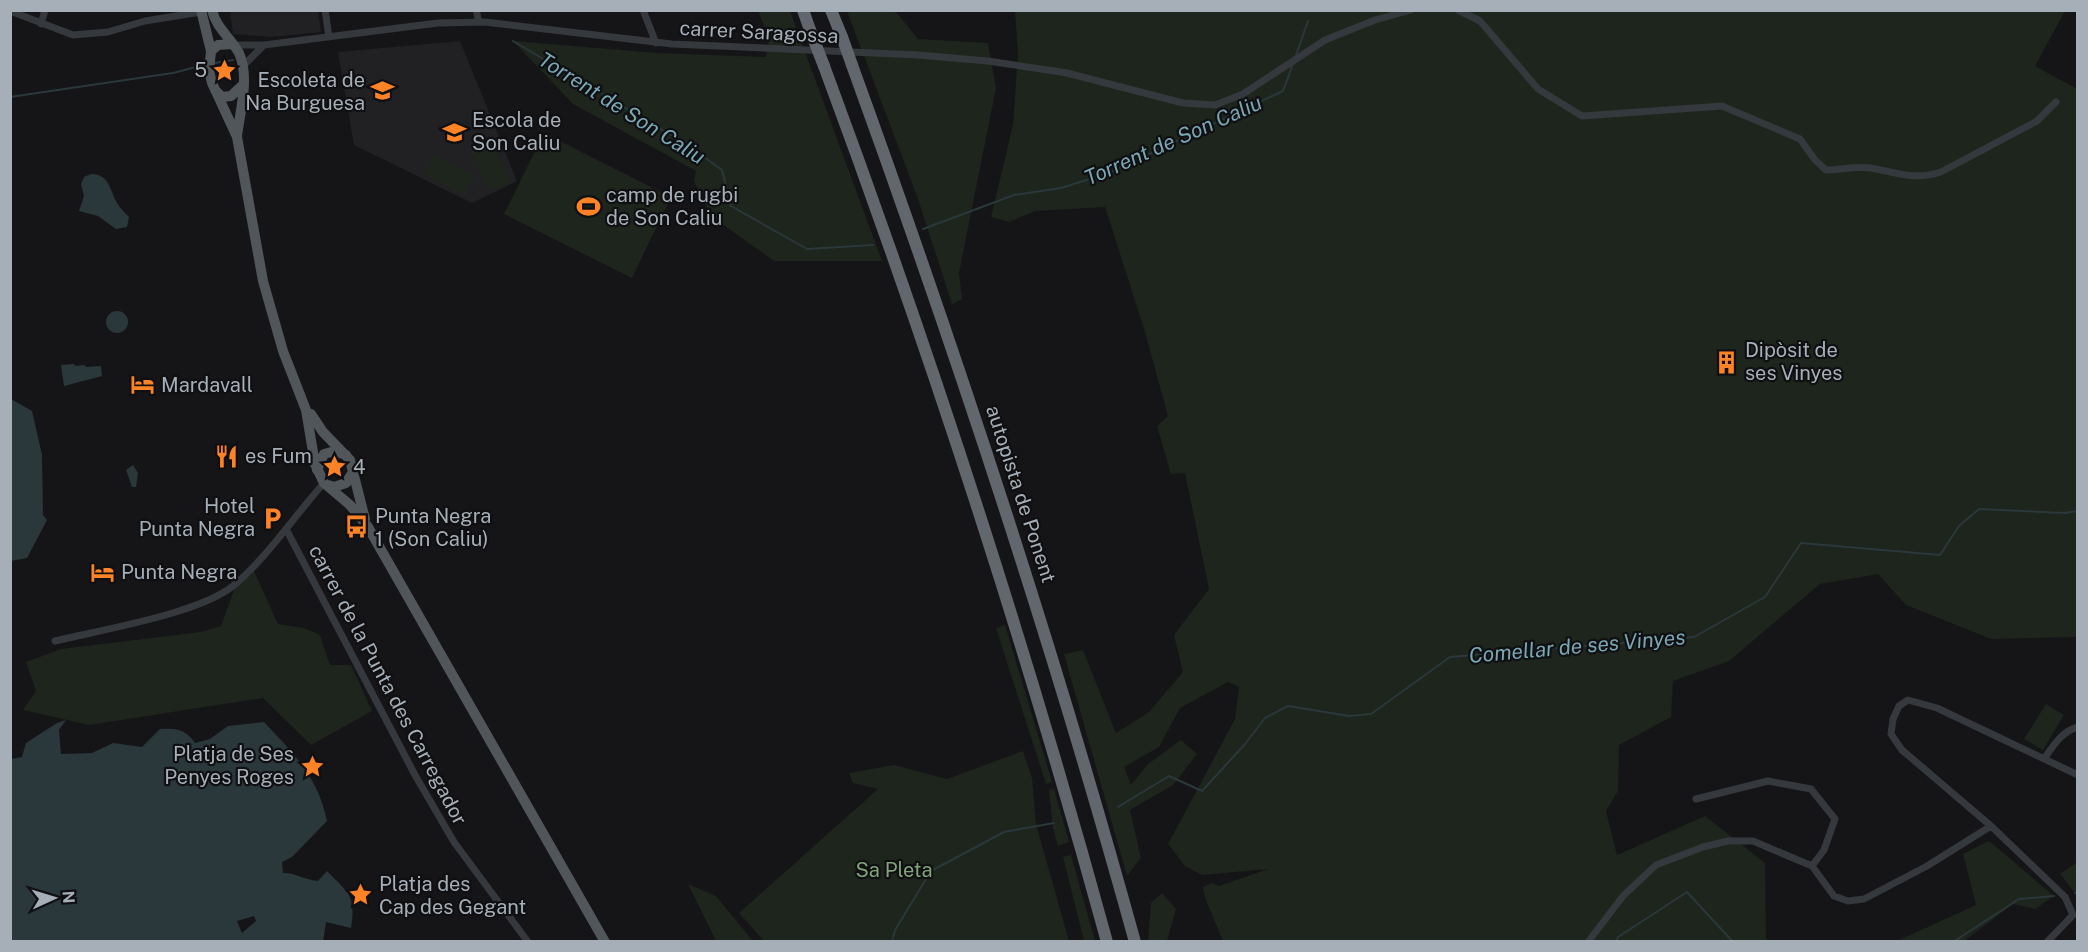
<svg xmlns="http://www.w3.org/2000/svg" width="2088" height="952" viewBox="0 0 2088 952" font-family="'Public Sans',sans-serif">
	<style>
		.built { fill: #212124 }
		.green { fill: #1d251c }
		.water { fill: #2a383b; fill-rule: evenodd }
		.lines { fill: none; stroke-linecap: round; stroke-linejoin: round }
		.stream { stroke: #2a383b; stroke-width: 2 }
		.street { stroke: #35383c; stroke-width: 7 }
		.primary { stroke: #51565b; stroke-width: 10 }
		.highway { stroke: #61676d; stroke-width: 12 }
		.highway-bridge { stroke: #61676d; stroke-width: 12 }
		.labels { text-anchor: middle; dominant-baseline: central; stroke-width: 4.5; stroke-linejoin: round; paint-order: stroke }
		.street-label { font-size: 20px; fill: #a6afb8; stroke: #101012 }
		.poi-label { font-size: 20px; fill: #a6afb8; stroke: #101012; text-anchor: start }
		.park-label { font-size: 20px; fill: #82a47b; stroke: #101012 }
		.water-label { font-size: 21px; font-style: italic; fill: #7aa7b5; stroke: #101012 }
	</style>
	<rect width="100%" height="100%" fill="#151517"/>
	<path class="built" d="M230,11H318L321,32L272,37L233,34Z
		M460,41L517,181L472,203L354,145L338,52Z"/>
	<path class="green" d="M758,11H790L882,261H774L711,216L694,181L696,171L573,104L513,41L658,53L766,57L769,38Z
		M847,11H895L918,39L988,43L996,88L959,273L962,299L952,304L917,196Z
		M1015,11H2065L2035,66L2077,89V637L1991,639L1906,605L1878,574L1820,584L1729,661L1673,681L1671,717L1619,745L1618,791L1606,811L1617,855L1705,816L1765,863L1766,939L1773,941H1223L1205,898L1203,887L1212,883L1219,886L1268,869L1202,875L1185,866L1168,844L1235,719L1239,687L1228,682L1180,708L1159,747L1124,767L1131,785L1148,764L1181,740L1197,754L1173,785L1130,810L1141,858L1127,876L1064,654L1083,650L1116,733L1149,712L1183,672L1174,635L1209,589L1185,473L1171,474L1157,426L1168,416L1145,332L1105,207L1035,211L1009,222L991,217L1013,125L1018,53Z
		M544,133L671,197L632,278L504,214Z
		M492,140L511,183L489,190L471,149Z
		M434,155L475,176L465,196L424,175Z
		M254,571L278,624L304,628L320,635L330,665H351L372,711L311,745L263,698L89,725L23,710L36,691L26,662L61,649L201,632L221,626L234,590Z
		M1005,625L1052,782L1046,784L996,628Z
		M2046,704L2064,715L2043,750L2024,739Z
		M1023,751L1032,778L1036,824L1069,941H764L739,913L878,789L853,783L849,773L894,765L947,779Z
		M1054,789L1069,842L1058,846L1053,828L1049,790Z
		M1989,841L2054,896L2035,909L2013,904L1964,941H1897L1976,905L1963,854Z
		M1071,855L1095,941H1084L1063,857Z
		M2077,862V900L2075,893L2060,874Z
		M688,884L716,896L753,941H716Z
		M1162,893L1176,909L1167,941H1148L1151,903Z"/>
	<path class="water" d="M91,174C112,175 109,192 119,206C122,210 126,214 129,217L127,227L116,229L98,216L79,211L84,196L81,184L84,177Z
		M106 322a11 11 0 1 1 22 0a11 11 0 1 1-22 0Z
		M74,364L75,366L85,365L86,367L101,366L102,376L64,386L61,365Z
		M11,399L32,411L42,455L43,515L47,520L27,558L11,561Z
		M133,465L138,473L136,487H132L126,470Z
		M66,720L59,730L61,754L92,753L113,743L142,747L160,729C176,728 186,729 195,743L210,739L228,726L264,722C294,754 318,777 327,821L292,857L282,862L283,873C297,873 304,880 318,881L327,871C349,894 356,895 351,928L326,922L323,942L11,941V759L22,757L26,743L57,723ZM254,916L256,921L242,933L237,921Z"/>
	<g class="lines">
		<path class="stream" d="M513,41L686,144L722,170L731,206L807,249L873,245
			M1296,55L1308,21
			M215,63L233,60
			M10,97L173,73L196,67
			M923,229L1014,195L1061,188L1109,173L1283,91L1293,64
			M1118,807L1169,776L1202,791L1245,744L1265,718L1288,706L1349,716L1371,714L1450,657L1694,637L1765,597L1801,543L1940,555L1959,526L1979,509L2064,513L2078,511
			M2075,893H2078
			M892,942L895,930L931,871L1004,832L1054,823
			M1616,942L1618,937L1687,892L1733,942
			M1953,942L2019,899L2054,896"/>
		<path class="street" d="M325,10L329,37
			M476,10L479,22
			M643,10L656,43
			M1458,10L1480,21L1538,89L1582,116L1722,106L1800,139L1815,160L1826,170C1840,170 1856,166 1870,168C1896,172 1914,181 1941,172L2037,121L2056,102
			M10,11L73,35L108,32L145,21L201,12
			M41,24L45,10
			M233,45H264L438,23L485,22L672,44L918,55L988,61L1067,73L1183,103L1215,105L1243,94L1325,40L1375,20L1411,10
			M243,66L264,45
			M286,529L415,775L454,842L528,942
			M55,641C100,630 198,614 233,586C266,559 295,515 324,483
			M2044,759C2053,746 2062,731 2078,727
			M1696,799L1768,781L1811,789L1835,819L1824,850L1812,866
			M1588,942L1623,896L1656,865L1703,847L1728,841H1753L1812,866L1834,896L1848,901L1864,899L1927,866L1991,826
			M2047,942L2073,915L2065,897L1991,826L1902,750L1891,734L1893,719L1899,706L1908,700L1937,708L2078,775"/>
		<path class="primary" d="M201,10L211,51
			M212,10C216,28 231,38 239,53C250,77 240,111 237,136
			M232,44L218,45L211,51L209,71L212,83L237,137L263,281L283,351L306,410L315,464L324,483L350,505L368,527L605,942
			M215,90L222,97L231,96L243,85
			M311,414L323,432L350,460L365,519
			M317,470L324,454L335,451L346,455
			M328,485L334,487L346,483L353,472V466"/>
		<path class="highway" d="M803,10L810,30
			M831,10L842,37
			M852,65C957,354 1053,645 1135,942
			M824,66C931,354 1026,646 1107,942"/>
		<path class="highway-bridge" d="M810,30L824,66
			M842,37L852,65"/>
	</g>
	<defs>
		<symbol id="sight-bare" viewBox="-9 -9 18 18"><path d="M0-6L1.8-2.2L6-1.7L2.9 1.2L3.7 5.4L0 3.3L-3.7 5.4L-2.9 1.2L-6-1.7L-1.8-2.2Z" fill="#fd8326" stroke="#101012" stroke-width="2.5" paint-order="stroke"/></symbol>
		<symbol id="school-bare" viewBox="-9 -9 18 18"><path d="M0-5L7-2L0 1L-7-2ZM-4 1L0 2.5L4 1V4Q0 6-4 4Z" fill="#fd8326" stroke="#101012" stroke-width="2.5" paint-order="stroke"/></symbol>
		<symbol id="stadium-bare" viewBox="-9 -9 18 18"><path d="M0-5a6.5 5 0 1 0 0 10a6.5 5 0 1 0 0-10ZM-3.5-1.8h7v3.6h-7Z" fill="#fd8326" stroke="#101012" stroke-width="2.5" paint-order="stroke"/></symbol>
		<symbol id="building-bare" viewBox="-9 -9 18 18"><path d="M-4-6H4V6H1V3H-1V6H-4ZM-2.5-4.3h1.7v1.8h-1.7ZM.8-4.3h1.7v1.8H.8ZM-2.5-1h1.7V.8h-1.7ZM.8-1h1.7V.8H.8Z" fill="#fd8326" stroke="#101012" stroke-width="2.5" paint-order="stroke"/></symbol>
		<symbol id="hotel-bare" viewBox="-9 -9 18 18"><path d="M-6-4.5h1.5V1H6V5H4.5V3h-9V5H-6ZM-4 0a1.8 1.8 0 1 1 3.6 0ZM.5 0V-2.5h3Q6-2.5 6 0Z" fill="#fd8326" stroke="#101012" stroke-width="2.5" paint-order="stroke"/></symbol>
		<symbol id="restaurant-bare" viewBox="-9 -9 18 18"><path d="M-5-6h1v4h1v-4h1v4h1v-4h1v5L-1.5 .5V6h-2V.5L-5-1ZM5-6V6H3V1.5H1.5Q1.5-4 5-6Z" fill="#fd8326" stroke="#101012" stroke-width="2.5" paint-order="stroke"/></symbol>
		<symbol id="parking-bare" viewBox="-9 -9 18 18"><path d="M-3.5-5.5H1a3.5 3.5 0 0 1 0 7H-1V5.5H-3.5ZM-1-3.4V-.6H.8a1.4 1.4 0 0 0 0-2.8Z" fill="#fd8326" stroke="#101012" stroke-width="2.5" paint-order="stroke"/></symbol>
		<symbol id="bus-bare" viewBox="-9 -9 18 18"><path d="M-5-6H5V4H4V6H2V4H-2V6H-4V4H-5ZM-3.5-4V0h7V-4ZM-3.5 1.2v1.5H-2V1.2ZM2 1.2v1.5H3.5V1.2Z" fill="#fd8326" stroke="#101012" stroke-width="2.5" paint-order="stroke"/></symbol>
	</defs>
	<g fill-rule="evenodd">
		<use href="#sight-bare" x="208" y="54" width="33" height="33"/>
		<use href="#school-bare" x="366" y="74" width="33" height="33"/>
		<use href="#school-bare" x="438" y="116" width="33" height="33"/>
		<use href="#stadium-bare" x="572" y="190" width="33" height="33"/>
		<use href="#building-bare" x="1710" y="346" width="33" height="33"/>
		<use href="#hotel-bare" x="126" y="368" width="33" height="33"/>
		<use href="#restaurant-bare" x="210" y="440" width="33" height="33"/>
		<use href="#sight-bare" x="318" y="450" width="33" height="33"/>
		<use href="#parking-bare" x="256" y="502" width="33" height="33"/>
		<use href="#bus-bare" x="340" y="510" width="33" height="33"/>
		<use href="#hotel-bare" x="86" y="556" width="33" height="33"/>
		<use href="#sight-bare" x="296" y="750" width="33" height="33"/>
		<use href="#sight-bare" x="344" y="878" width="33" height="33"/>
	</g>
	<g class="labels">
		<g class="street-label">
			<text transform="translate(759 32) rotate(3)">carrer Saragossa</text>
			<text transform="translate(1021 494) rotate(72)">autopista de Ponent</text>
			<text transform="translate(388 685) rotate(62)">carrer de la Punta des Carregador</text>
		</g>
		<g class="poi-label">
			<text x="207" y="70" text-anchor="end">5</text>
			<text x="365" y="80" text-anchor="end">Escoleta de<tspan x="365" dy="23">Na Burguesa</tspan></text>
			<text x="472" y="120">Escola de<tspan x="472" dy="23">Son Caliu</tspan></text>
			<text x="606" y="195">camp de rugbi<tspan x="606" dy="23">de Son Caliu</tspan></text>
			<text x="1745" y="350">Dipòsit de<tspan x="1745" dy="23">ses Vinyes</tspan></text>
			<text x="161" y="385">Mardavall</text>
			<text x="245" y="456">es Fum</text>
			<text x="353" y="467">4</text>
			<text x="255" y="506" text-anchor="end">Hotel<tspan x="255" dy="23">Punta Negra</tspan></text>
			<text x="375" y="516">Punta Negra<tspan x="375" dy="23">1 (Son Caliu)</tspan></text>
			<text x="121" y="572">Punta Negra</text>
			<text x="294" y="754" text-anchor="end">Platja de Ses<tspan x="294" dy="23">Penyes Roges</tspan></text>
			<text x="379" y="884">Platja des<tspan x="379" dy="23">Cap des Gegant</tspan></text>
		</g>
		<g class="park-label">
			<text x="894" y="870">Sa Pleta</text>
		</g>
		<g class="water-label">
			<text transform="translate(622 108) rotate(32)">Torrent de Son Caliu</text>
			<text transform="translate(1173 140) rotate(-24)">Torrent de Son Caliu</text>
			<text transform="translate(1577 646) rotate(-5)">Comellar de ses Vinyes</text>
		</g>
	</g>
	<rect width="2088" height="952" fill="none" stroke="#a6afb8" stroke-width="24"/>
	<g transform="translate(54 898) rotate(86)" stroke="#101012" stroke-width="4.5" paint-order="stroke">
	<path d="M0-4.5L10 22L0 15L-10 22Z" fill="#a6afb8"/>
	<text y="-9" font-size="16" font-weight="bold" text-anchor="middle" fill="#a6afb8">N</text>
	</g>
</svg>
